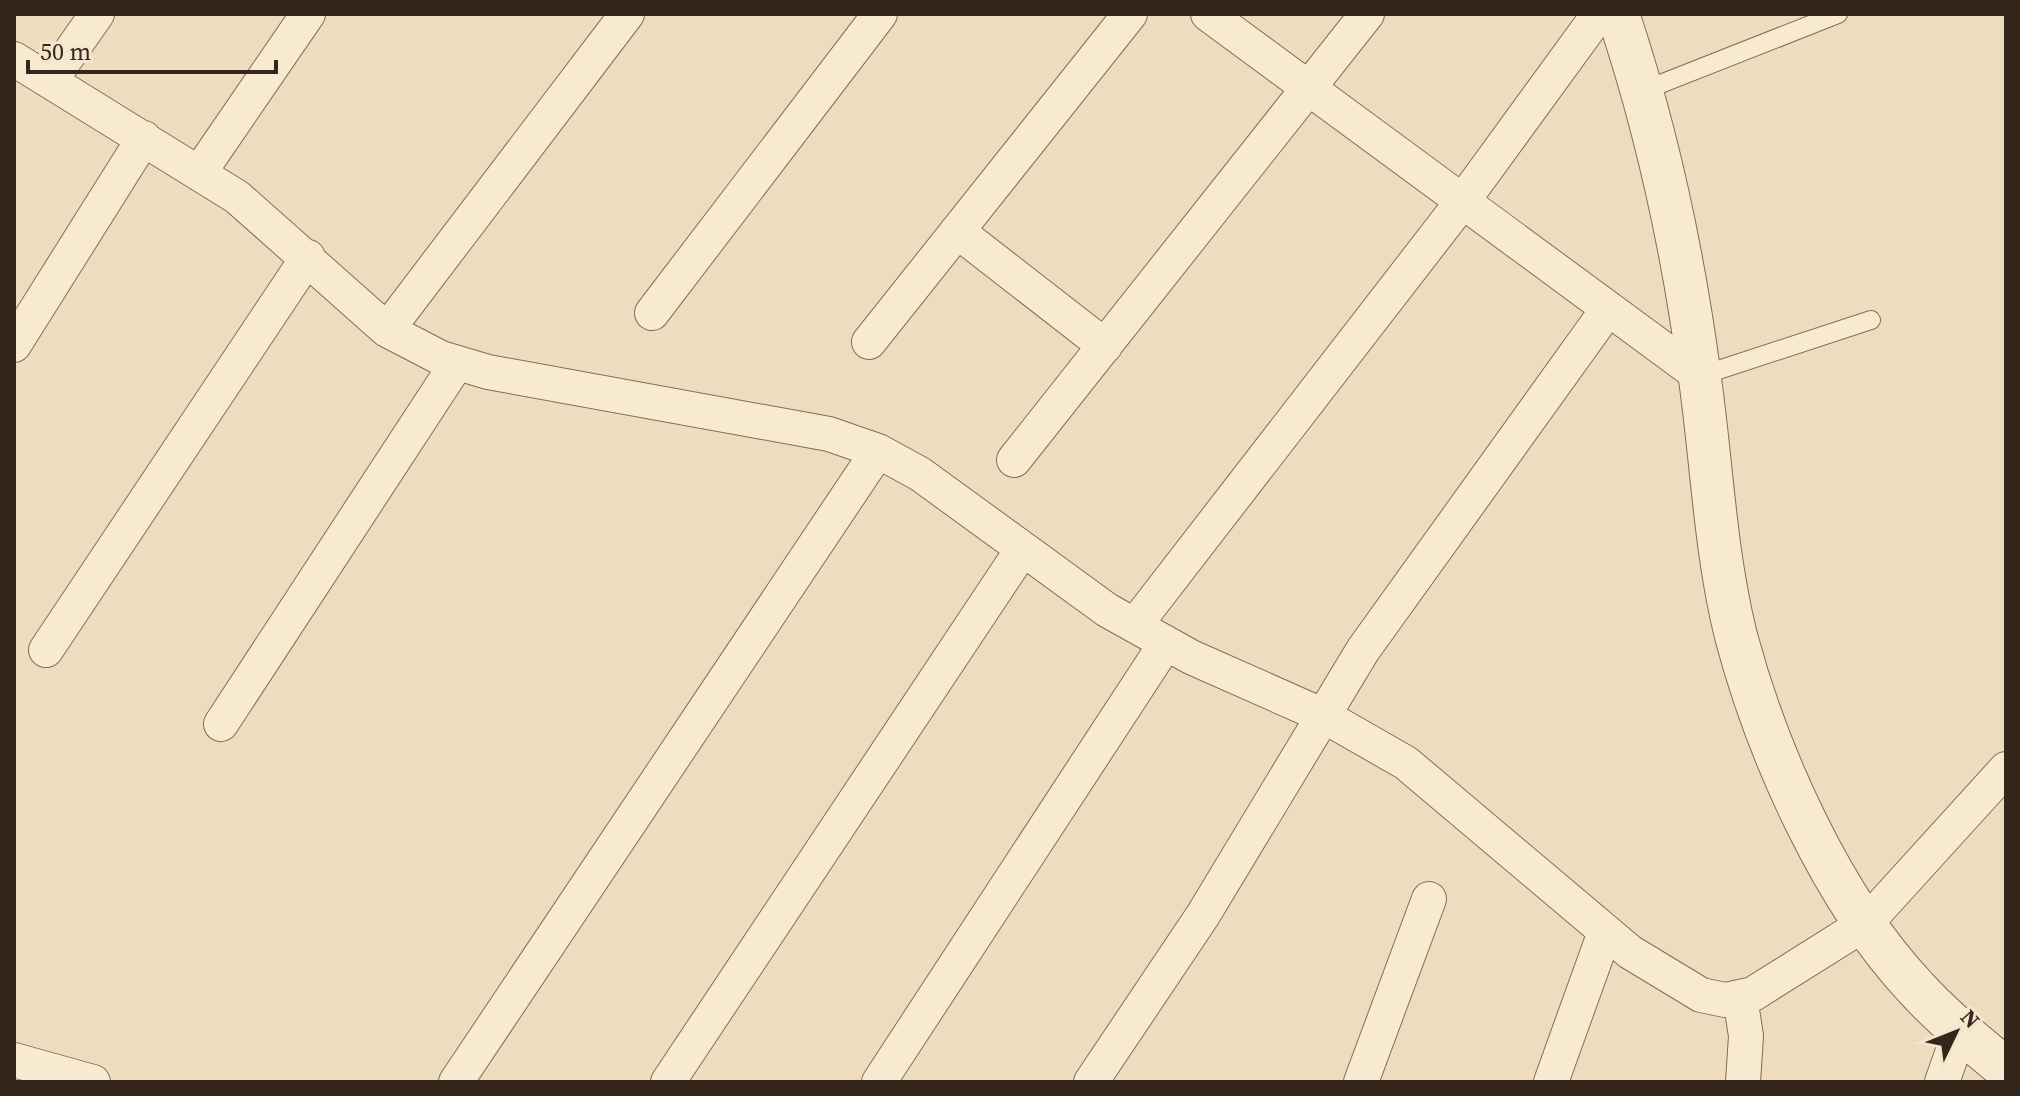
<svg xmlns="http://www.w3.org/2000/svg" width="2020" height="1096" viewBox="0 0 2020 1096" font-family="'Source Serif 4',serif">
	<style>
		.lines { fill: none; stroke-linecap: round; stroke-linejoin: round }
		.service-casing { stroke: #846c57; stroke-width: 20 }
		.minor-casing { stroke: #846c57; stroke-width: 36 }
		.tertiary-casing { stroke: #846c57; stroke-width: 44 }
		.service { stroke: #f8ead0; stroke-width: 18 }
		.minor { stroke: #f8ead0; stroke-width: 34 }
		.tertiary { stroke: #f8ead0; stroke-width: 42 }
	</style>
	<rect width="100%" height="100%" fill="#eddcbd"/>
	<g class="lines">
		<defs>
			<path id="service" d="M1640,92L1838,14
				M1700,376L1871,320"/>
			<path id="minor" d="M1208,14L1700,376
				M14,59L237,197L387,330L441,358L488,372L829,434L878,451L920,474L1107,610L1191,657L1324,716L1406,763L1630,952L1701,995L1725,1000L1753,994L1866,923L2006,769
				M50,81L97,14
				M199,173L308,14
				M957,231L1105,346
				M652,313L880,14
				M387,330L627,14
				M869,342L1130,14
				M14,345L144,138
				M1014,460L1367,14
				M1135,625L1462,202L1599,14
				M46,650L308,257
				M221,724L457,363
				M1740,997L1746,1036L1743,1082
				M14,1060L93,1082
				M456,1082L878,451
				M668,1082L1022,550
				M879,1082L1166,643
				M1091,1082L1203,915L1363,650L1608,309
				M1361,1082L1429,899
				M1551,1082L1605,932
				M1942,1082L1960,1031"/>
			<path id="tertiary" d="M1618,14C1657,131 1684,256 1700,379C1712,464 1715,552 1736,636C1767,753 1832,899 1916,988C1943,1018 1975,1043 2006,1069"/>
		</defs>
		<use href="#service" class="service-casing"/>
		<use href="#minor" class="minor-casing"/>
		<use href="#tertiary" class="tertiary-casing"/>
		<use href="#service" class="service"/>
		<use href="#minor" class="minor"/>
		<use href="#tertiary" class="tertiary"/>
	</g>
	<rect width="2020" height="1096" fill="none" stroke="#34261b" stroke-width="32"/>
	<g transform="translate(1956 1032) rotate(47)" stroke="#f4e6cc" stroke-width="6" paint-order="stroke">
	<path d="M0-6L14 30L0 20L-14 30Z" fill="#34261b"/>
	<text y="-12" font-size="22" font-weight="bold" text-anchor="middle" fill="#34261b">N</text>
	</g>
	<path d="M28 60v12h248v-12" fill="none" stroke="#34261b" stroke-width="4"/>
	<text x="40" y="60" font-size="24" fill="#34261b" stroke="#f4e6cc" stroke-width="6" paint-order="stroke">50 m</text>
</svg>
